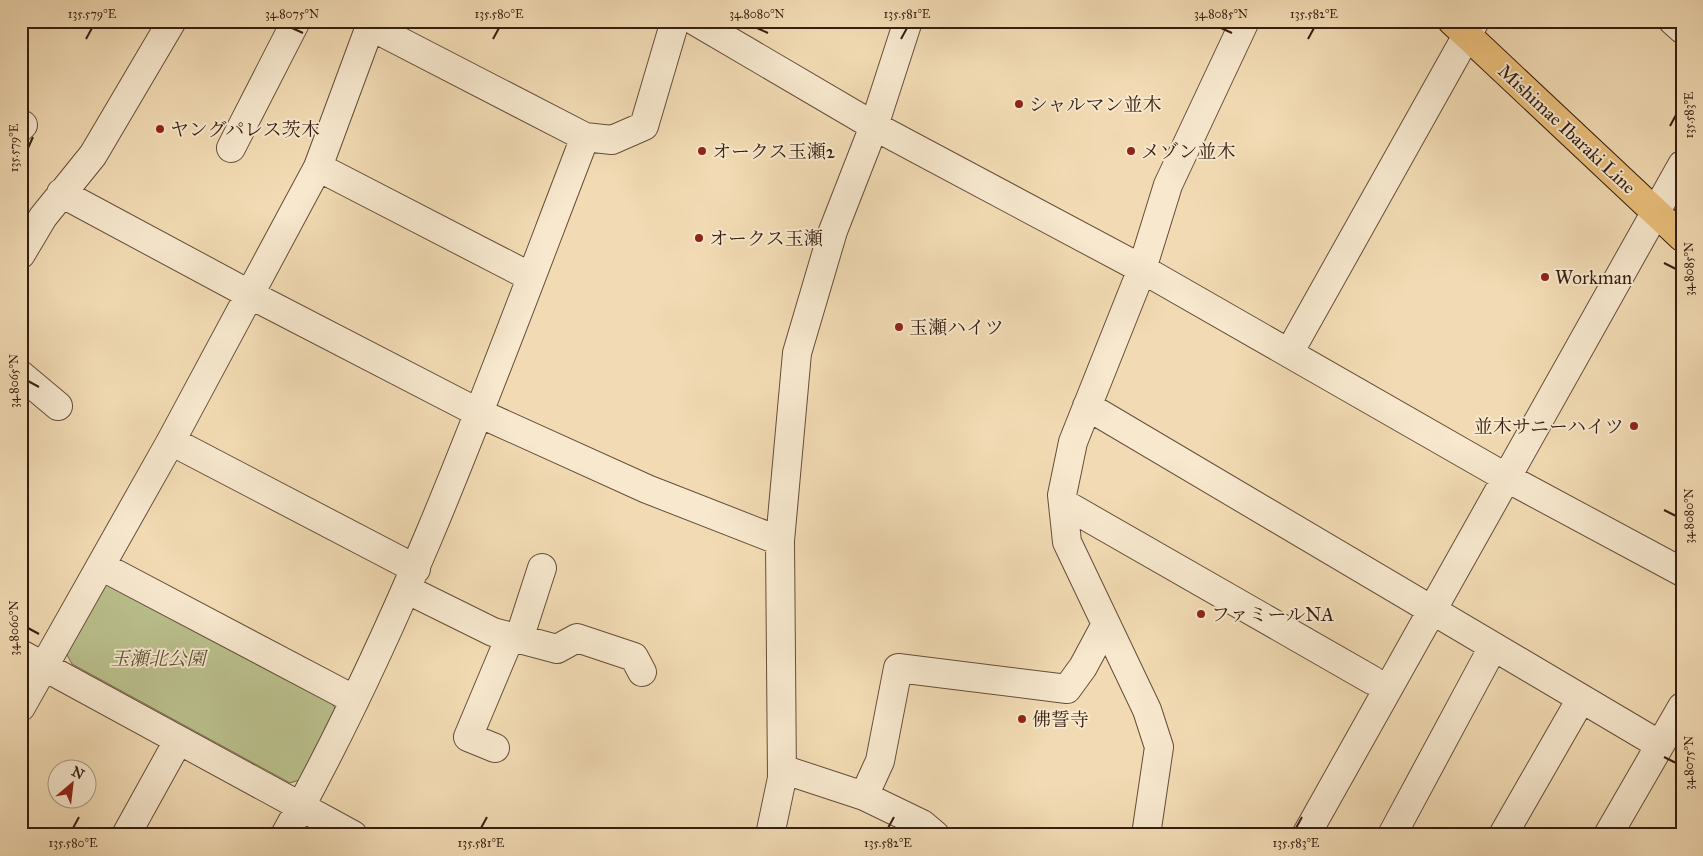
<svg xmlns="http://www.w3.org/2000/svg" width="1703" height="856" viewBox="0 0 1703 856" font-family="'IM FELL Great Primer','Noto Serif JP',serif">
	<style>
		.green { fill: #bac08d; stroke: #786f50 }
		.lines { fill: none; stroke-linecap: round; stroke-linejoin: round }
		.minor-casing { stroke: #654d3a; stroke-width: 30 }
		.major-casing { stroke: #361e12; stroke-width: 30 }
		.minor { stroke: #f7e8ce; stroke-width: 28 }
		.major { stroke: #e9be7a; stroke-width: 28 }
		.ticks { fill: none; stroke: #361e12; stroke-width: 2 }
		.poi-dot { fill: #8f2418; stroke: #f7e8ce; stroke-width: 2 }
		.labels { text-anchor: middle; dominant-baseline: central; stroke-width: 4; stroke-linejoin: round; paint-order: stroke }
		.poi-label { font-size: 19px; fill: #361e12; stroke: #f7e8ce; text-anchor: start }
		.street-label { font-size: 19px; fill: #361e12; stroke: #f7e8ce }
		.park-label { font-size: 19px; font-style: italic; fill: #5e4f37; stroke: #f7e8ce }
		.neatline { fill: none; stroke: #361e12; stroke-width: 2 }
		.ticks-label { font-size: 12px; text-anchor: middle; fill: #361e12 }
	</style>
	<rect width="100%" height="100%" fill="#f2dbb4"/>
	<filter id="stains"><feTurbulence type="fractalNoise" baseFrequency=".004" numOctaves="4"/><feColorMatrix values="0 0 0 0 .2 0 0 0 0 .09 0 0 0 0 .02 0 0 0 .5 -.17"/></filter>
	<radialGradient id="worn" r=".72"><stop offset=".6" stop-color="#630" stop-opacity="0"/><stop offset="1" stop-color="#630" stop-opacity=".3"/></radialGradient>
	<path class="green" d="M116,583L332,701L337,714L302,779L290,783L72,664L66,653L103,584Z"/>
	<g class="lines">
		<defs>
			<path id="minor" d="M695,21L874,126L1142,269L1507,478L1682,572
				M1673,21L1682,29
				M370,26L585,137
				M21,127L23,125
				M231,148L296,21
				M318,167L531,277
				M61,193L249,294L479,413L647,489L780,541
				M21,254L43,217L93,155L172,21
				M1289,353L1475,21
				M21,375L58,406
				M1087,406L1660,745
				M171,441L416,569
				M1063,503L1372,680
				M101,566L355,700
				M406,589L493,632L557,649L577,638L634,657L642,672
				M519,639L542,568
				M21,654L353,835
				M21,707L171,441L318,167L372,21
				M495,748L468,737L510,637
				M782,769L864,796L922,824L935,835
				M864,796L880,761L898,668L1067,689L1083,667L1106,624
				M126,835L178,741
				M285,835C409,613 494,373 585,137L612,140L644,126L675,21
				M770,835L782,778L780,541L797,353L833,231L874,126L908,21
				M1146,835L1159,747L1147,710L1067,542L1062,495L1073,442L1142,269L1168,185L1245,21
				M1306,835L1682,165
				M1392,835L1493,647
				M1503,835L1581,699
				M1608,835L1682,707"/>
			<path id="major" d="M1452,21L1682,237"/>
		</defs>
		<use href="#minor" class="minor-casing"/>
		<use href="#major" class="major-casing"/>
		<use href="#minor" class="minor"/>
		<use href="#major" class="major"/>
	</g>
	<path class="ticks" d="M292,28L303,33M757,28L768,33M1221,28L1232,33M86,39L92,28M493,39L499,28M901,39L907,28M1308,39L1314,28M1670,126L1676,115M28,148L33,137M1664,263L1676,269M28,381L39,387M1664,510L1676,516M28,628L39,634M1664,757L1676,763M73,828L79,817M481,828L487,817M888,828L894,817M1296,828L1302,817"/>
	<g class="poi-dot">
		<circle cx="1019" cy="104" r="5"/>
		<circle cx="160" cy="129" r="5"/>
		<circle cx="702" cy="151" r="5"/>
		<circle cx="1131" cy="151" r="5"/>
		<circle cx="699" cy="238" r="5"/>
		<circle cx="1545" cy="277" r="5"/>
		<circle cx="899" cy="327" r="5"/>
		<circle cx="1634" cy="426" r="5"/>
		<circle cx="1201" cy="614" r="5"/>
		<circle cx="1022" cy="719" r="5"/>
	</g>
	<g class="labels">
		<g class="poi-label">
			<text x="1029" y="104">シャルマン並木</text>
			<text x="170" y="129">ヤングパレス茨木</text>
			<text x="712" y="151">オークス玉瀬2</text>
			<text x="1141" y="151">メゾン並木</text>
			<text x="709" y="238">オークス玉瀬</text>
			<text x="1555" y="277">Workman</text>
			<text x="909" y="327">玉瀬ハイツ</text>
			<text x="1624" y="426" text-anchor="end">並木サニーハイツ</text>
			<text x="1211" y="614">ファミールNA</text>
			<text x="1032" y="719">佛誓寺</text>
		</g>
		<g class="street-label">
			<text transform="translate(1567 129) rotate(43)">Mishimae Ibaraki Line</text>
		</g>
		<g class="park-label">
			<text x="158" y="658">玉瀬北公園</text>
		</g>
	</g>
	<rect width="1703" height="856" fill="none" stroke="#f2dbb4" stroke-width="55"/>
	<g transform="translate(72 784) rotate(28)"><circle r="24" fill="#f7e8ce" stroke="#aa9783"/>
	<path d="M0-4L9 19L0 12L-9 19Z" fill="#8f2418"/>
	<text y="-8" font-size="14" font-weight="bold" text-anchor="middle" fill="#361e12">N</text>
	</g>
	<rect x="28" y="28" width="1648" height="800" class="neatline"/>
	<g class="ticks-label">
		<text x="92" y="18">135.579°E</text>
		<text x="292" y="18">34.8075°N</text>
		<text x="499" y="18">135.580°E</text>
		<text x="757" y="18">34.8080°N</text>
		<text x="907" y="18">135.581°E</text>
		<text x="1221" y="18">34.8085°N</text>
		<text x="1314" y="18">135.582°E</text>
		<text transform="translate(1689 115) rotate(-90)" y="4">135.583°E</text>
		<text transform="translate(14 148) rotate(-90)" y="4">135.579°E</text>
		<text transform="translate(1689 269) rotate(-90)" y="4">34.8085°N</text>
		<text transform="translate(14 381) rotate(-90)" y="4">34.8065°N</text>
		<text transform="translate(1689 516) rotate(-90)" y="4">34.8080°N</text>
		<text transform="translate(14 628) rotate(-90)" y="4">34.8060°N</text>
		<text transform="translate(1689 763) rotate(-90)" y="4">34.8075°N</text>
		<text x="73" y="847">135.580°E</text>
		<text x="481" y="847">135.581°E</text>
		<text x="888" y="847">135.582°E</text>
		<text x="1296" y="847">135.583°E</text>
	</g>
	<rect width="100%" height="100%" filter="url(#stains)"/>
	<rect width="100%" height="100%" fill="url(#worn)"/>
</svg>
